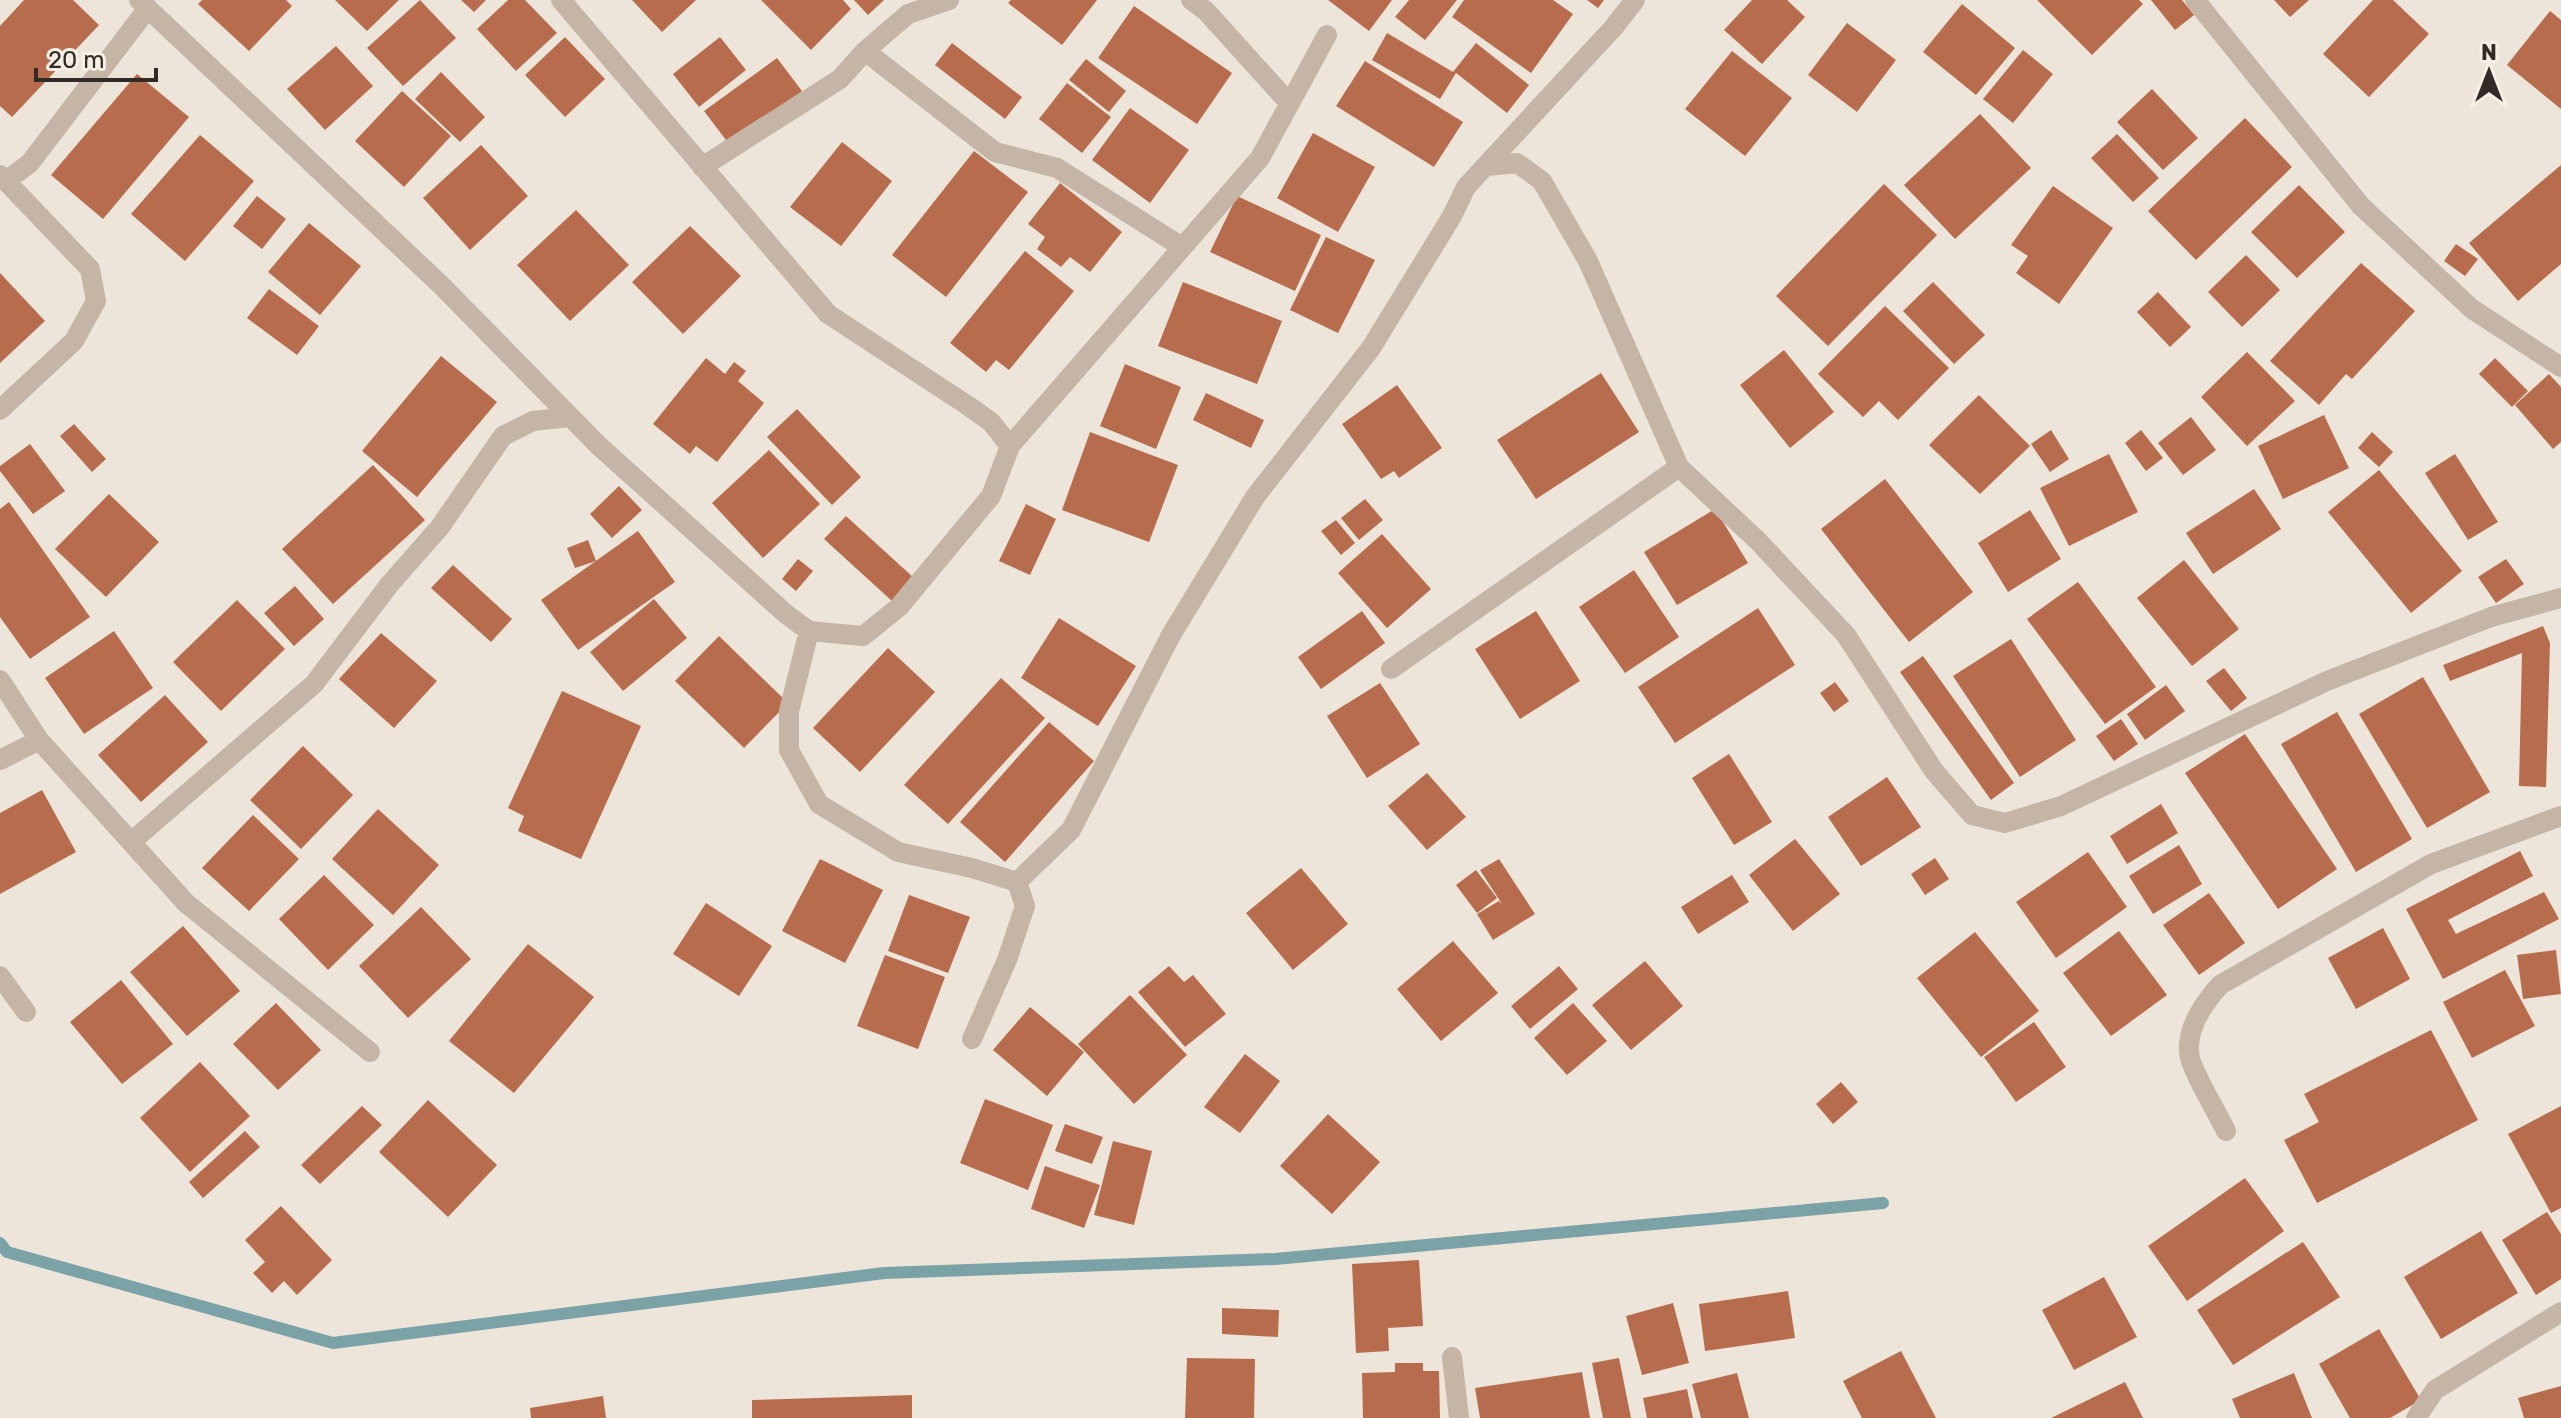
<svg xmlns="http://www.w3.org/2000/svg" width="2561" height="1418" viewBox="0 0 2561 1418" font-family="Rubik,sans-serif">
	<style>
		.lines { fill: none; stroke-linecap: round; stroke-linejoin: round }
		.stream { stroke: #7ba3a7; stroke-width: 12 }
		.building { fill: #b76d4d }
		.minor { stroke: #c4b5a6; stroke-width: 20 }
	</style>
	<rect width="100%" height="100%" fill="#ede5d9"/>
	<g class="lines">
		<path class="stream" d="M0,1243L7,1252L333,1343L884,1273L1275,1259L1883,1203"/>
	</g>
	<path class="building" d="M24,0H73L99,25L12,117L0,106V26Z
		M202,0H286L292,6L249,51L198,4Z
		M335,0H399L367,31Z
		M420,0L456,38L403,86L367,48Z
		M461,0H486L474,12Z
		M508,0H525L557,33L516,71L477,29Z
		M632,0H696L662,32Z
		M761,0H843L851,9L811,50Z
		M854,0H884L868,15Z
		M1011,0H1097L1062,45L1008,3Z
		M1328,0H1392L1369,31Z
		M1409,0H1457L1425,40L1395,17Z
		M1464,0H1553L1573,14L1531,73L1452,17Z
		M1587,0H1604L1598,8Z
		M1752,0H1787L1805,17L1762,64L1724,30Z
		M2037,0H2139L2143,4L2092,55Z
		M2151,0H2182L2194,15L2175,30Z
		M2274,0H2309L2290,17Z
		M2373,0H2393L2429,34L2369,97L2323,54Z
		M1962,4L2015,48L1976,95L1923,52Z
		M1134,6L1232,73L1197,124L1098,58Z
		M2550,11L2561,20V109L2507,65Z
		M1847,23L1896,60L1857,112L1808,75Z
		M1387,33L1453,72L1476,43L1529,85L1507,113L1456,73L1440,99L1372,60Z
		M565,37L605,79L565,117L525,75Z
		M720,37L746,70L699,107L673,74Z
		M952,43L1022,97L1005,119L935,65Z
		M336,46L373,86L325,130L287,89Z
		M2023,50L2053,74L2013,123L1983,99Z
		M1732,51L1792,98L1745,156L1685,109Z
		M777,58L802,91L729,144L704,111Z
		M1086,59L1126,91L1109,112L1069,80Z
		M1365,61L1463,122L1434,167L1336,106Z
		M441,72L485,117L460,142L415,99Z
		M137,74L189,117L103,219L51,175Z
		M1067,83L1111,117L1082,153L1039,119Z
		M2152,89L2198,138L2163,170L2117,122Z
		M402,91L451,136L404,187L355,141Z
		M1130,108L1189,150L1150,203L1092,160Z
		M1980,114L2031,168L1955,239L1904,185Z
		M2245,118L2292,167L2196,260L2148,211Z
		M1313,133L1375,167L1338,232L1277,198Z
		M2117,134L2159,178L2133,202L2091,158Z
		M200,135L254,181L185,261L131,214Z
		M842,142L892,181L841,246L790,207Z
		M481,145L528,196L470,250L423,198Z
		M974,151L1028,192L946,297L892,255Z
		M2561,165V264L2518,301L2469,243Z
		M1060,183L1122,232L1090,272L1070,257L1061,267L1037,249L1045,237L1028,224Z
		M1884,184L1937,235L1828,346L1776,296Z
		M2299,185L2345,232L2297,278L2251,232Z
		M2053,186L2113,228L2059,304L2016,273L2028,256L2011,245Z
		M257,196L286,219L262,249L233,226Z
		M1237,196L1321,235L1295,291L1210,252Z
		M576,210L629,265L570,321L517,265Z
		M309,223L361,266L320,315L268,272Z
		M690,226L741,276L683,334L632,282Z
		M1326,237L1375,260L1338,333L1290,310Z
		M2456,244L2478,259L2465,276L2444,261Z
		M1025,251L1074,291L1009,370L996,360L986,372L950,343Z
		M2246,255L2280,290L2242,327L2208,292Z
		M2361,263L2415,311L2352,379L2346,374L2319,405L2270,361Z
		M0,273L45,321L0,363Z
		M1183,282L1282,321L1257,384L1158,346Z
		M1933,282L1985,335L1954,364L1903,311Z
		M269,289L319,326L297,355L247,318Z
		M2158,292L2191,327L2170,347L2137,312Z
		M1885,306L1949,368L1898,420L1879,401L1863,417L1818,374Z
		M1784,350L1834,412L1790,448L1740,385Z
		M2247,352L2295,401L2247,446L2201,397Z
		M441,356L497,402L417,497L362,451Z
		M706,358L725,374L734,362L746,371L738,381L764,403L717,462L696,446L690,454L653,424Z
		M2495,358L2528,391L2512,407L2479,374Z
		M1125,364L1181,387L1156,449L1100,426Z
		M1601,373L1639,432L1536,499L1497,440Z
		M2549,374L2561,387V442L2553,449L2515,405Z
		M1397,385L1442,448L1399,478L1394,471L1381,479L1342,424Z
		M1206,393L1264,420L1251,448L1193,420Z
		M1979,395L2030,446L1980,494L1929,445Z
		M797,409L861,477L832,505L767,437Z
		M2324,415L2349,468L2283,499L2258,446Z
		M2191,417L2216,450L2183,475L2158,443Z
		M74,424L106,459L92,472L60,436Z
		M2051,430L2069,459L2050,472L2031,444Z
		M2141,430L2163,458L2146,471L2125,443Z
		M1090,432L1178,465L1149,542L1062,510Z
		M2372,432L2393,452L2379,467L2358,448Z
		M30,444L65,491L33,514L0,471V466Z
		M769,450L820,504L763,558L712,503Z
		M2109,454L2138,512L2069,546L2040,488Z
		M2455,454L2498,522L2468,540L2425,473Z
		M373,465L425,520L333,604L282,549Z
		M2379,470L2462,571L2411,613L2328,512Z
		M1885,479L1973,592L1909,642L1821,529Z
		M619,486L642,510L612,538L590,514Z
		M2254,489L2281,529L2213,574L2186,533Z
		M109,494L159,542L106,597L55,549Z
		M1365,499L1383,520L1359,540L1341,518Z
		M9,502L90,617L30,659L0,617V509Z
		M1026,504L1056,519L1030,575L999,561Z
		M1715,509L1748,563L1677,605L1644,552Z
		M2030,510L2061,559L2008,592L1978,543Z
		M846,516L914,578L892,601L824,539Z
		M1336,520L1355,543L1341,555L1321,531Z
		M638,531L675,582L578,650L541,600Z
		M1382,534L1431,589L1387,628L1338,573Z
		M588,540L596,561L575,568L567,548Z
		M798,559L813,571L796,591L782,579Z
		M2506,559L2524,584L2496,603L2478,577Z
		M2184,560L2239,629L2192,666L2137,598Z
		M453,565L512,619L491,642L431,588Z
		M1634,570L1679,637L1625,673L1579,607Z
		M2078,582L2156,687L2105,724L2027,619Z
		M295,586L324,619L294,646L264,613Z
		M654,599L687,638L623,691L590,652Z
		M237,600L285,649L221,711L173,662Z
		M1758,608L1795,665L1675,743L1638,687Z
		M1362,611L1385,643L1321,689L1298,657Z
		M1536,611L1580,681L1520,719L1475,649Z
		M1059,618L1136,666L1098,726L1021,678Z
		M2543,626L2550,643L2546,787L2519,786L2522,653L2450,681L2443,665Z
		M114,631L153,688L84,734L45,678Z
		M381,633L437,681L394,728L339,679Z
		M719,636L788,703L744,748L675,681Z
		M2011,639L2076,740L2020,777L1953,676Z
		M888,648L935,692L860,772L813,728Z
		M1923,656L2014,783L1991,800L1900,672Z
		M2224,668L2247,698L2231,711L2206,681Z
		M2423,677L2490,792L2427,828L2359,714Z
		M1001,678L1045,718L948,824L904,785Z
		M1835,682L1849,701L1834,712L1820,693Z
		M1380,683L1420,744L1367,778L1327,716Z
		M2166,685L2185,711L2145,740L2127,714Z
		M562,691L641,726L581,859L518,831L524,816L508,808Z
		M165,695L208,742L141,802L98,755Z
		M2337,712L2412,839L2356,872L2281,744Z
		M2121,719L2138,744L2114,761L2096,736Z
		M1049,722L1094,761L1005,862L960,822Z
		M2245,734L2337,869L2278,909L2185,773Z
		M303,746L353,795L301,849L250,800Z
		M1729,754L1772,822L1734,845L1692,778Z
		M1427,773L1466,817L1427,850L1388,806Z
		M1887,777L1921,827L1861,866L1828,817Z
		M42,790L76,852L0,894V813Z
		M2161,804L2178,833L2127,864L2110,836Z
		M378,809L439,865L393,915L332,859Z
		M253,815L299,859L249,911L202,868Z
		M1795,839L1840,894L1793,931L1749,875Z
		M2179,845L2202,884L2153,914L2129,876Z
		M2520,851L2533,876L2448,920L2456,934L2544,892L2559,919L2443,979L2406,909Z
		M2088,852L2127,907L2056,958L2016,902Z
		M1935,858L1949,879L1925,895L1911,874Z
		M820,859L883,890L845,963L782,931Z
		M1499,859L1535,914L1493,940L1477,914L1499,901L1502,904L1480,870Z
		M1301,868L1348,924L1293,970L1246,913Z
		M1476,870L1497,898L1477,913L1456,885Z
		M324,875L374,925L328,970L279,919Z
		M1732,875L1749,902L1698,934L1681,907Z
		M2209,893L2245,943L2199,975L2163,925Z
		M909,895L970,917L948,973L888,951Z
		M706,903L772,946L739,996L673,954Z
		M421,907L471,959L408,1018L359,966Z
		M183,926L240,991L187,1036L130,972Z
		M2383,928L2410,979L2356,1009L2328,958Z
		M2119,931L2167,995L2111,1036L2063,973Z
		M1975,932L2039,1011L1981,1057L1917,978Z
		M1453,941L1498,993L1441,1041L1397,989Z
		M528,944L594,997L514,1093L449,1041Z
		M2556,950L2561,994L2523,999L2517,955Z
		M885,955L945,977L918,1049L857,1026Z
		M1645,961L1683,1006L1631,1050L1592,1005Z
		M1169,966L1184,982L1193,975L1226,1014L1185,1047L1138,992Z
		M1559,966L1578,989L1530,1029L1511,1006Z
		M2505,970L2535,1026L2472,1058L2443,1002Z
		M121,980L173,1044L122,1084L70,1022Z
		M1130,995L1187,1055L1134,1104L1078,1044Z
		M276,1003L321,1050L278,1090L233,1044Z
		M1573,1003L1607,1041L1567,1075L1534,1038Z
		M1030,1007L1084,1052L1047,1096L993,1050Z
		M2034,1022L2066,1067L2016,1102L1984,1057Z
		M2431,1030L2478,1120L2317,1203L2284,1140L2319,1122L2304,1094Z
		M1245,1054L1280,1081L1240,1133L1204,1107Z
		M200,1062L250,1116L190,1172L140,1118Z
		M1841,1082L1858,1102L1833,1124L1816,1104Z
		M985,1099L1053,1125L1028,1190L960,1163Z
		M428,1100L497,1165L448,1217L379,1152Z
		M362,1106L382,1125L320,1184L301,1165Z
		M2561,1106V1208L2551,1213L2508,1134Z
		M1328,1114L1380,1162L1332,1214L1280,1166Z
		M1065,1124L1103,1137L1092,1164L1055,1151Z
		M245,1131L260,1147L203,1198L189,1182Z
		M1113,1141L1152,1151L1134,1225L1094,1215Z
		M1045,1166L1100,1185L1084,1228L1031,1209Z
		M2245,1178L2284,1231L2187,1301L2148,1246Z
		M281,1206L332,1260L297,1295L284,1281L272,1293L253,1273L265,1262L245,1240Z
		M2547,1212L2561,1234V1279L2536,1295L2502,1240Z
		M2481,1231L2518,1293L2441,1339L2404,1277Z
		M2303,1242L2340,1297L2233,1365L2197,1310Z
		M1419,1260L1423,1326L1388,1328L1389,1351L1356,1353L1352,1264Z
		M2104,1277L2137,1337L2074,1370L2042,1310Z
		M1788,1291L1795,1338L1705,1351L1699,1304Z
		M1673,1303L1689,1363L1642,1375L1626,1316Z
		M1222,1308L1279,1310L1278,1337L1222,1334Z
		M2379,1329L2421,1400L2390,1418H2350L2319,1364Z
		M1901,1351L1936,1418H1862L1843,1381Z
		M1187,1358L1255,1359L1254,1418H1185Z
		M1619,1358L1631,1418H1603L1592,1363Z
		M1395,1363H1423V1371H1439L1440,1418H1363L1362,1373L1395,1372Z
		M1582,1372L1590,1418H1480L1475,1388Z
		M1737,1373L1749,1418H1701L1692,1384Z
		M2294,1373L2312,1418H2240L2232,1399Z
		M2125,1382L2143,1418H2051Z
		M2561,1386V1418H2524L2518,1398Z
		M1687,1389L1693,1418H1647L1643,1398Z
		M912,1395V1418H752V1400Z
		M603,1396L606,1418H531L530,1408Z"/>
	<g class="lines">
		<path class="minor" d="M139,0L443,287L598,445L786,614L809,631L863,636L899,607L991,496L1010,446L1260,158L1327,35
			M561,0L828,314L967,405L991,422L1010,446
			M1191,0L1206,11L1290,104
			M2195,0L2361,206L2472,309L2561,367
			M865,51L995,152L1057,168L1182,247
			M1486,166L1517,163L1542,181L1588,261L1679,467L1758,541L1846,635L1934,771L1972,815L2005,823L2061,806L2327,681L2491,617L2561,598
			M702,167L840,79L865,51L908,14L949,0
			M0,175L90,269L96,301L74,341L0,410
			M6,181L30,163L148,8
			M809,631L789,711V750L819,804L898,852L972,868L1017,882
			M1391,669L1679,467
			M0,680L39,740L186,903L370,1052
			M0,760L39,740
			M131,842L314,684L389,585L440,527L503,436L533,421L570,417
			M0,976L26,1012
			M972,1039L1007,960L1025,906L1017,882L1071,830L1171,635L1255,497L1371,348L1452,216L1466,187L1614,27L1635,0
			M2226,1131C2217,1112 2194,1075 2190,1058C2184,1031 2203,1004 2220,985L2431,864L2561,816
			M1452,1357L1459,1418
			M2416,1418L2435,1390L2561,1312"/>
	</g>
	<g transform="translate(2489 72)" stroke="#f6efe4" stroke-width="6" paint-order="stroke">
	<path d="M0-6L14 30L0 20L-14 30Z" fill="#312a26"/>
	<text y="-12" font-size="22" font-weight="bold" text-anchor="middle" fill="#312a26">N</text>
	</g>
	<path d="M36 68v12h120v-12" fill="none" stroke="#312a26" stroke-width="4"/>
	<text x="48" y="68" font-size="24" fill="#312a26" stroke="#f6efe4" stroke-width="6" paint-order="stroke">20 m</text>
</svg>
